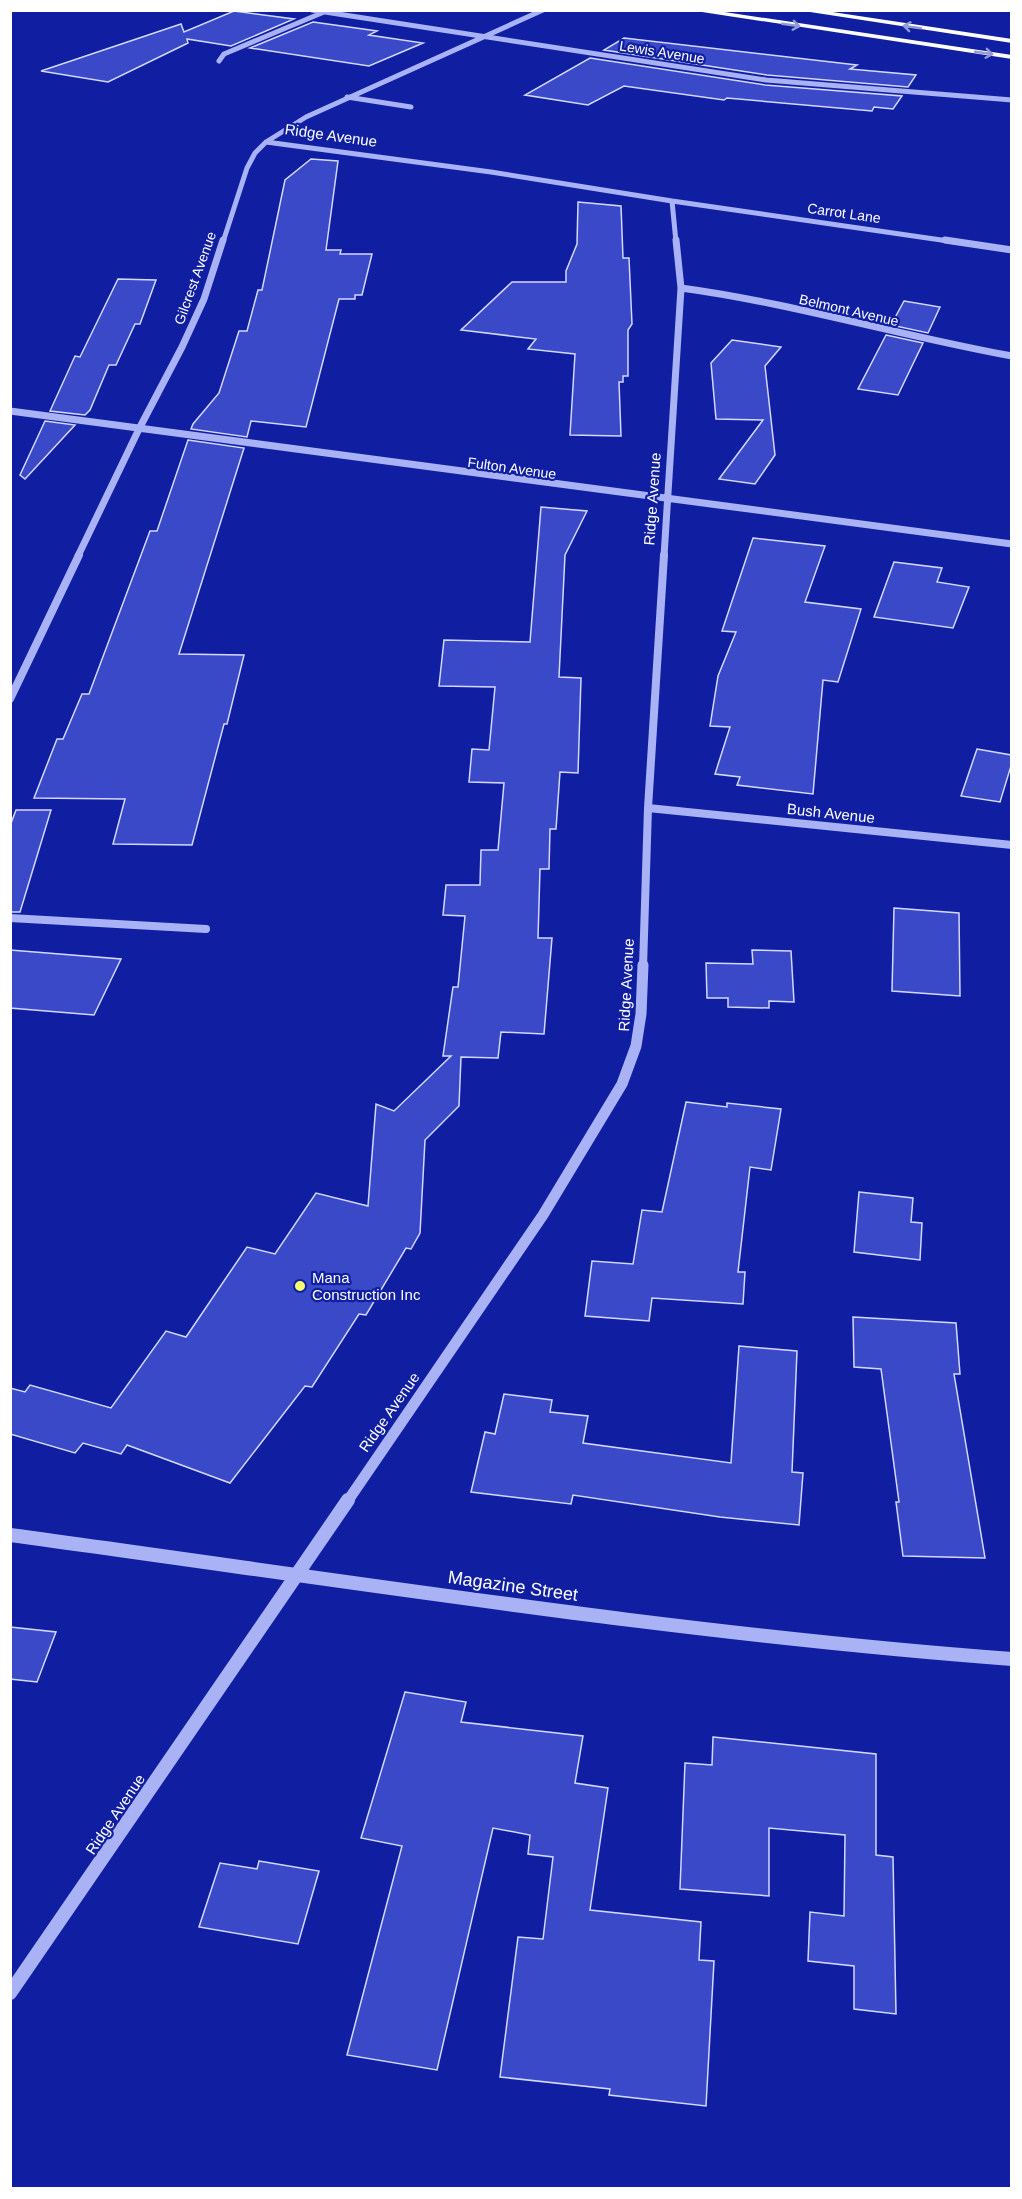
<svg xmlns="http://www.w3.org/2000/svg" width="1022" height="2199" viewBox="0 0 1022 2199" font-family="Arial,sans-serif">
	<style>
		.building { fill: #3949c8; stroke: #d3d8fe; stroke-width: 1.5 }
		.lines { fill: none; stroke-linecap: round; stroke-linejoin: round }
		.minor-far4 { stroke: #aab2f6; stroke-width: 5 }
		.minor-far3 { stroke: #aab2f6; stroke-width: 7 }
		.minor-far2 { stroke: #aab2f6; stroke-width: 8 }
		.minor-far1 { stroke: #aab2f6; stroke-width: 11 }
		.minor { stroke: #aab2f6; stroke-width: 14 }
		.highway { fill: #fff; fill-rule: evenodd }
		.oneway { stroke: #939ad5 }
		.poi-dot { fill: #f8ff6e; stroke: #101fa2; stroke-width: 2 }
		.labels { text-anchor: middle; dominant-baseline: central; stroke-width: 4.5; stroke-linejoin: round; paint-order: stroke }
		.far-street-label { font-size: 14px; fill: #fff; stroke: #101fa2 }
		.street-label { font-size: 15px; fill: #fff; stroke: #101fa2 }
		.poi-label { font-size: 15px; fill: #fff; stroke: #101fa2; text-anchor: start }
		.near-street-label { font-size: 18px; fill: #fff; stroke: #101fa2 }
	</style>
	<rect width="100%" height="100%" fill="#101fa2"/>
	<path class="building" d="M234,11L294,19L231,46L187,39L188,43L108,82L41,71L181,24L184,32Z
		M313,22L377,31L369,35L423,43L369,66L250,48Z
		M624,38L857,65L850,69L916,75L908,87L767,75L604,50Z
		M590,58L765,85L902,96L893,109L874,107L872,111L727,98L724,100L624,86L588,105L525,95Z
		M311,159L338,161L326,250H341L340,254H372L362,295H355V299H339L306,427L251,421L247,437L191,429L193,424L219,393L239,331H247L258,290H262L285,180Z
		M578,202L621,206L623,258H629L632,324L628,330V376H623V382H619L621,436L570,435L575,354L528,349L536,339L461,330L512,282H566V271L577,244Z
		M118,279L156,280L140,324H135L116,365H109L90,410L85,415L50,411L75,356L80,357Z
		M904,301L940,307L928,333L891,325Z
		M886,335L923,343L898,395L858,389Z
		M732,340L781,347L765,366L775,455L755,484L719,479L763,420L716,419L711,363Z
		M45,421L75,425L25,479L20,475Z
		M188,440L244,448L179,654L244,655L227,724H224L192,845L113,844L125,799L34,798L57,739H63L82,694H89L150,531H157Z
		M541,507L587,511L565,555L559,677L581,678L578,773L560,772L556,829H550L549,869H540L538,938H552L544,1034L501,1032L498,1058L461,1057L459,1106L425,1140L420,1233L411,1249L406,1248L366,1315L359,1314L312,1387L305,1386L230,1483L127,1445L121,1454L83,1443L75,1453L10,1434V1388L25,1392L30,1385L111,1408L166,1331L186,1337L247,1247L275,1254L316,1193L368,1206L376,1104L394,1111L451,1056H443L453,987H458L465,916L443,915L446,885H480L481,850H498L504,783L469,782L472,749L489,750L495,687L439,686L444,640L530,642Z
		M753,538L825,546L805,602L861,609L838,682L823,680L813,794L737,785L740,777L715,774L730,727L710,726L718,676L736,632L722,631Z
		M894,562L942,568L937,582L969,587L953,628L874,617Z
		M977,749L1011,755V766L1000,802L961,796Z
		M16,810H51L20,912H10V826Z
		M894,908L959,913L960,996L892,991Z
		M10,950L121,959L94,1015L10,1008Z
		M752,950L791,951L794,1002L769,1001V1008L728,1007V998H707L706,963L753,964Z
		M686,1102L727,1107V1103L781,1109L771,1170L750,1167L738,1272H745L743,1304L652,1298L649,1321L585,1316L592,1261L633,1264L642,1210L662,1212Z
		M859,1192L913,1198L911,1222L922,1223L920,1260L854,1252Z
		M853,1317L956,1323L960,1374H954L985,1558L903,1556L896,1502H899L881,1369L854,1367Z
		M739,1346L797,1351L792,1472L803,1473L799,1525L720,1517L573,1495L571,1504L471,1492L485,1432L495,1434L504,1394L552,1400L550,1412L588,1416L583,1443L731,1463Z
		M10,1627L56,1632L37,1682L10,1679Z
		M405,1692L466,1702L461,1722L583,1736L575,1783L608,1788L590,1910L701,1922L699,1960L714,1961L706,2106L609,2095L610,2089L500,2077L518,1937L543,1939L553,1857L528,1854L530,1835L493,1828L437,2070L347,2055L402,1846L361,1838Z
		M713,1737L876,1754V1855L893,1857L896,2014L854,2009V1966L808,1961L810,1912L844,1916L845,1835L769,1828V1896L680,1889L685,1763L712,1765Z
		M259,1861L319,1871L298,1944L199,1927L220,1863L257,1869Z"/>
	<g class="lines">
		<path class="minor-far4" d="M312,10L766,80L1012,100
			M219,61L224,54L324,12
			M347,97L411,107
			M266,142L491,172L672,201L676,242
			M672,201L955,242
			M223,242L247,168L255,153L266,142L306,117L543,10"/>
		<path class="minor-far3" d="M945,240L1012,250
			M681,288C792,303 901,336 1012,356
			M10,411L1012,544
			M78,556L139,429L182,347L204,299L223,240
			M664,556L681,288L676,240"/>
		<path class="minor-far2" d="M10,699L79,555
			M648,808L1012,845
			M10,918L206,929
			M643,967L648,808L664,555"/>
		<path class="minor-far1" d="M347,1502L543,1215L622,1084L636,1046L641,1014L643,965"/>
		<path class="minor" d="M10,1535C343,1580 677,1634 1012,1659
			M10,1993L348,1500"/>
		<path class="highway" d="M689,10H711L1012,55V59Z
			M797,10H819L1012,39V43Z"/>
	</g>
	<defs><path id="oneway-shaft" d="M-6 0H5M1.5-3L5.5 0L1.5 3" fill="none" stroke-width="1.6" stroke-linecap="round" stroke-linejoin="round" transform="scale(1.5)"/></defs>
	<g class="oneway">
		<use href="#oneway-shaft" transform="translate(791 25) rotate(8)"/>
		<use href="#oneway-shaft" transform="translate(912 27) rotate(-172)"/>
		<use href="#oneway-shaft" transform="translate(984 53) rotate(8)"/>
	</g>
	<circle class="poi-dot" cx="300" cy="1286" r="6"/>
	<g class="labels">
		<g class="far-street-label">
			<text transform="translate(662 52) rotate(9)">Lewis Avenue</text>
			<text transform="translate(844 213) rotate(8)">Carrot Lane</text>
			<text transform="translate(195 278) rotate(-70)">Gilcrest Avenue</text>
			<text transform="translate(849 310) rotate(13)">Belmont Avenue</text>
			<text transform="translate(512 468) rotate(8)">Fulton Avenue</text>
		</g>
		<g class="street-label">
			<text transform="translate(331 135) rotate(8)">Ridge Avenue</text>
			<text transform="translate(652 499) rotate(-86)">Ridge Avenue</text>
			<text transform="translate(831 813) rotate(6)">Bush Avenue</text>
			<text transform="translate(626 985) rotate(-87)">Ridge Avenue</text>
			<text transform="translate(389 1412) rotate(-55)">Ridge Avenue</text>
			<text transform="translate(115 1814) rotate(-56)">Ridge Avenue</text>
		</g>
		<g class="poi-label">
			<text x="312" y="1277">Mana<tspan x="312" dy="17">Construction Inc</tspan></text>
		</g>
		<g class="near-street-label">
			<text transform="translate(513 1586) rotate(8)">Magazine Street</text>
		</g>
	</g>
	<rect width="1022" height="2199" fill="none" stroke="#ffffff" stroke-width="24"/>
</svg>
